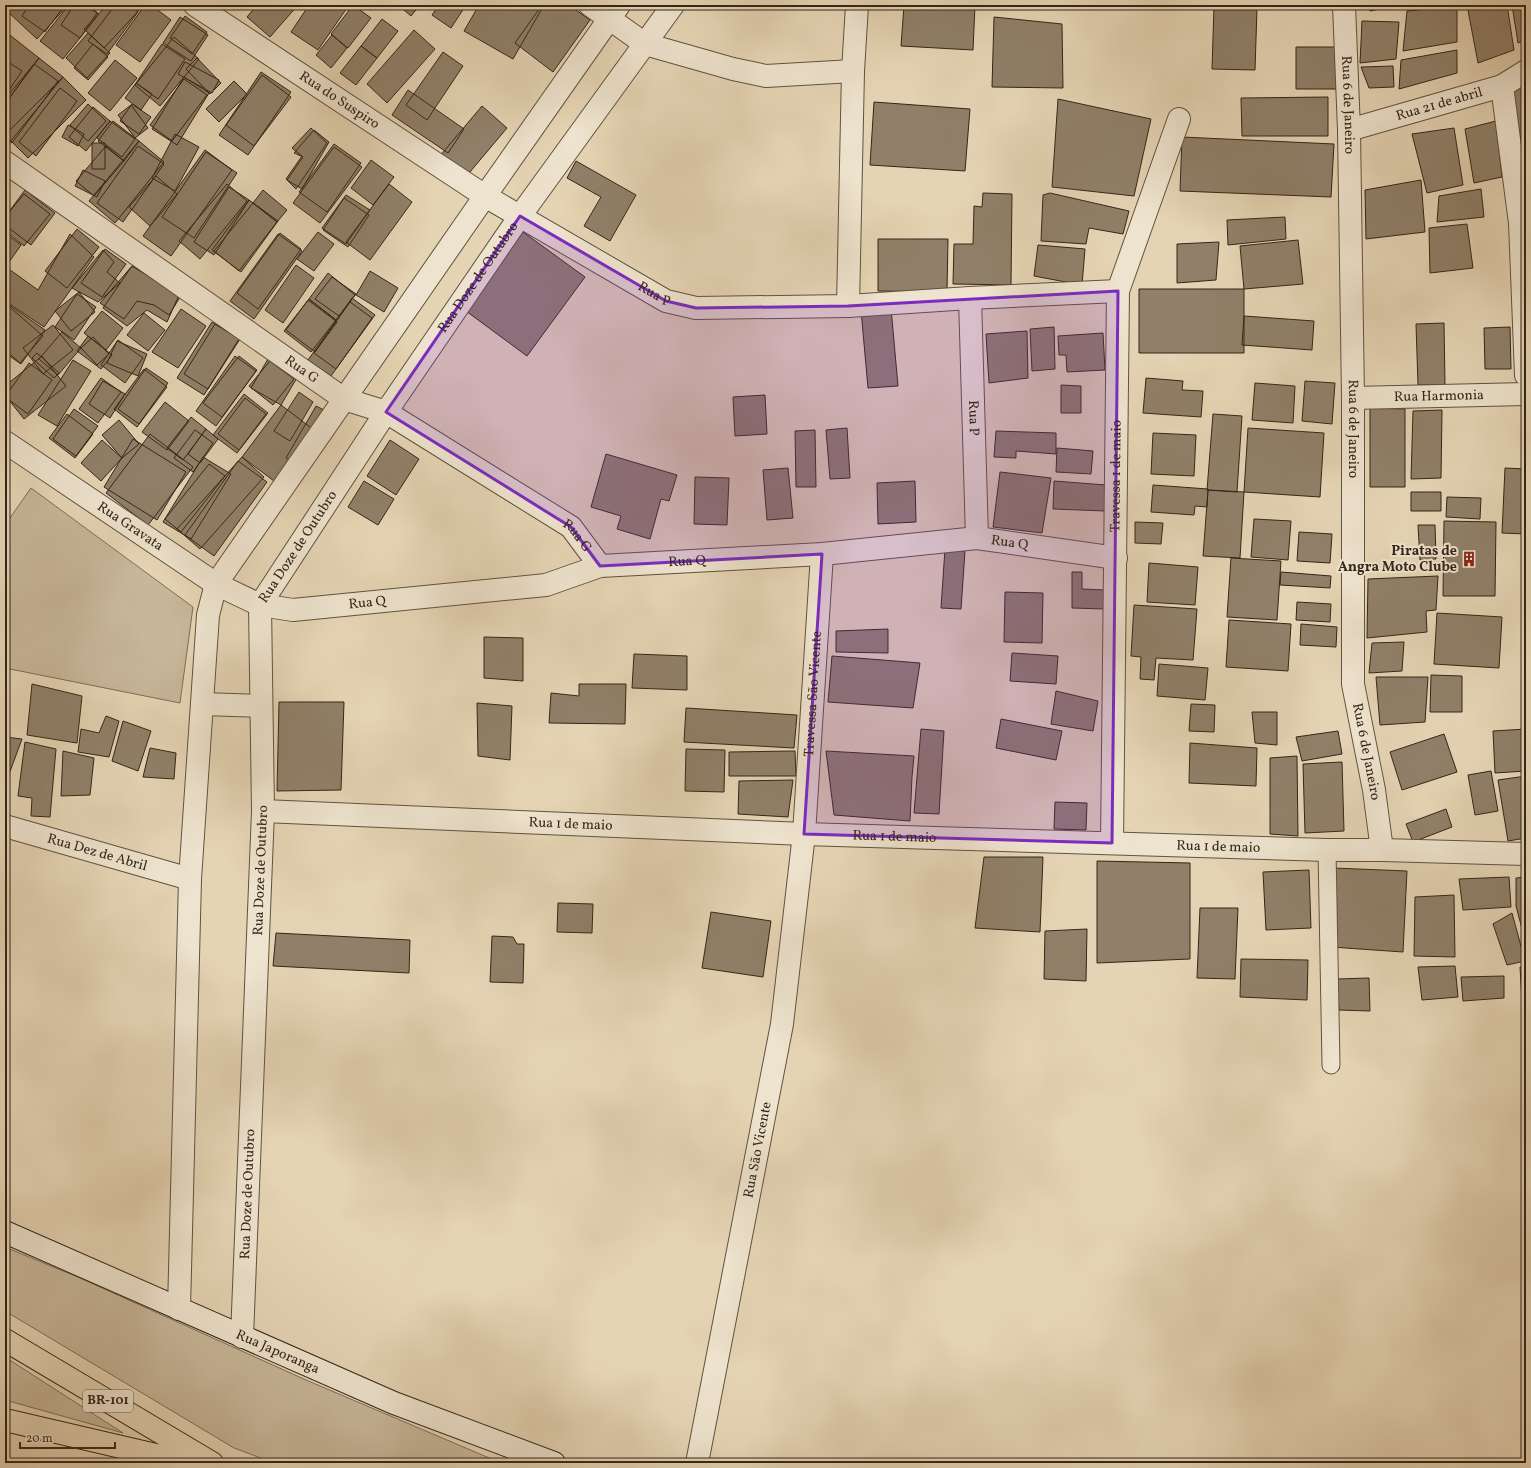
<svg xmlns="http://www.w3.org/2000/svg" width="1531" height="1468" viewBox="0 0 1531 1468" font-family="Vollkorn,serif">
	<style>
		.green { fill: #c7b699; stroke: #7d6e58 }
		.building { fill: #908069; stroke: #332618 }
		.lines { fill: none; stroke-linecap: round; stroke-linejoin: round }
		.service-casing { stroke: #60523f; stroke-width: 19 }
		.minor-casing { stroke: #60523f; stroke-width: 24 }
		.secondary-casing { stroke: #332618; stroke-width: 24 }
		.trunk-casing { stroke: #332618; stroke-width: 24 }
		.service { stroke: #eee3ce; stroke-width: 17 }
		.minor { stroke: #eee3ce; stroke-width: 22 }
		.secondary { stroke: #eee3ce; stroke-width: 22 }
		.trunk { stroke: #e5d4b4; stroke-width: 22 }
		.marked { fill: #7b2cbf; fill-opacity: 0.2; stroke: #7b2cbf; stroke-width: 3; stroke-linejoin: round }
		.labels { text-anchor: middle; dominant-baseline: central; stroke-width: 4; stroke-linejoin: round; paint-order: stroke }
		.shield { fill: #eee3ce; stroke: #6b5f4f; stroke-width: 1 }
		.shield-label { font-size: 13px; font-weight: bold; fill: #332618 }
		.street-label { font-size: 14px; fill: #332618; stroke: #eee3ce }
		.poi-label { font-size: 14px; font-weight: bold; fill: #332618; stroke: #eee3ce; text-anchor: end }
	</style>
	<rect width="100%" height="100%" fill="#e5d4b4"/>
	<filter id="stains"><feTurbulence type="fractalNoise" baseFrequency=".005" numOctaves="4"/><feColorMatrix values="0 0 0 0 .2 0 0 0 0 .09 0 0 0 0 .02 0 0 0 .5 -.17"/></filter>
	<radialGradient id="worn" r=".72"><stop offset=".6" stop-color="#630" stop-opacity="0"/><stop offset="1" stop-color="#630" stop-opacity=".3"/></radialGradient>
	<path class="green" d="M31,488L193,607L180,703L5,668V525Z
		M5,1247L80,1278L306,1380L501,1463H274L234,1448L5,1311Z
		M5,1357L123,1433L5,1400Z"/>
	<path class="building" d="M14,5H68L37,39L8,12Z
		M29,5H65L45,32L22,16Z
		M69,5H88L99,14L63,59L40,41Z
		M74,5H85L97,13L80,38L61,25Z
		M107,5H144L104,48L84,29Z
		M115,5H129L138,12L107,54L88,41Z
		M145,5H151L171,20L140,62L116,45Z
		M257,5H298L270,37L247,17Z
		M309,5H349L318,50L291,32Z
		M353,5L371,18L348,48L331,34Z
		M398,5H420L411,16Z
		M439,5H466L451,28L432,15Z
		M479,5H544L513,59L464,31Z
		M542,5H569L590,20L553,72L515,43Z
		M904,5H975L973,50L901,46Z
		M1370,5H1401L1370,11Z
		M1467,5H1507L1514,50L1478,63Z
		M1512,5H1526V40L1518,43Z
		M1457,6V42L1403,51L1407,11Z
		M1214,7L1257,8L1255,70L1212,69Z
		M185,16L207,32L192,54L170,38Z
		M180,17L208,35L191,61L163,43Z
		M994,17L1062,24L1063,88L992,87Z
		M382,19L398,31L377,58L361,46Z
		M1362,21L1399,22L1396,59L1360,63Z
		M414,30L435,49L387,103L367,84Z
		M6,32L39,58L5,104V33Z
		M88,33L110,53L87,78L66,58Z
		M332,35L347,48L331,68L316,55Z
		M174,37L199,59L160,106L135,85Z
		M93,44L108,57L88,80L74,68Z
		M162,44L185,59L158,99L136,83Z
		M361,46L377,58L356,85L340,73Z
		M1296,47H1339L1338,89H1296Z
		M1457,50V73L1399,89L1401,60Z
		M443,52L463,66L427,120L406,105Z
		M39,58L63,77L5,148V99Z
		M197,58L221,83L210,94L186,69Z
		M5,60L22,71L5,96Z
		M115,60L137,78L110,111L88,93Z
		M185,62L219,80L212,93L178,74Z
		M34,64L58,81L12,143L5,138V104Z
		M1393,66L1394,87L1369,88L1361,67Z
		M261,72L291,92L248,155L219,135Z
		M262,75L291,97L254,146L226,125Z
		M63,77L86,100L28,158L5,135Z
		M184,77L209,93L177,145L152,129Z
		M184,79L207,95L172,141L150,125Z
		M234,81L247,94L219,122L206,109Z
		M136,83L152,94L141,110L125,98Z
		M1526,83V185L1511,91Z
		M60,88L77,101L36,156L19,142Z
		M408,90L464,129L448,153L392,115Z
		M1328,97V136H1242L1241,98Z
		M1058,99L1151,119L1134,196L1052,187Z
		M874,102L970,109L965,171L870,165Z
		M88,104L106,121L88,141L70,125Z
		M132,104L151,117L139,134L120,121Z
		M131,105L148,128L135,138L118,115Z
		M482,106L507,128L464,179L439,157Z
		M93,107L110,121L86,151L69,137Z
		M110,121L135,139L122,157L97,138Z
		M113,121L139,141L124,161L98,141Z
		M1496,121L1502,177L1474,183L1465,129Z
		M68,125L84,134L78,146L62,137Z
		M311,128L327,143L296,189L286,179L302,156L292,148Z
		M1454,128L1463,185L1427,193L1412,134Z
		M314,130L329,142L302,189L287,180L303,157L294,153Z
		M175,134L199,147L175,191L152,178Z
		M1182,137L1334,144L1331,197L1180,191Z
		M139,141L164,162L115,223L89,201Z
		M92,143H105V169H92Z
		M334,144L361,163L327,212L299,192Z
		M106,146L124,161L94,196L76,181Z
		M138,146L164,164L123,222L97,203Z
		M334,147L362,167L320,223L293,203Z
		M205,150L232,170L171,256L143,236Z
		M206,152L237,173L194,238L162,217Z
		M371,160L394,177L373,205L351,188Z
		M576,161L636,195L610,241L584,226L601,197L567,178Z
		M83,170L105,181L97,197L75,186Z
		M156,176L177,194L150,226L129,207Z
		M1421,180L1425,232L1366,239L1365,190Z
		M227,184L247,201L200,259L179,241Z
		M389,184L412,202L370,260L346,242Z
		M229,187L249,200L214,255L194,242Z
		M1481,189L1484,217L1437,222L1439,196Z
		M25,190L55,213L31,245L5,225V217Z
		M263,190L287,210L277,222L253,203Z
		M983,193L1012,194L1011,285L953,284L954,244H973L974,206L982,207Z
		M1050,193L1129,211L1123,234L1089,228L1086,244L1041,241L1043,195Z
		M24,194L50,214L24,246L5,231V217Z
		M346,195L370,210L346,244L322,228Z
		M344,198L369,215L348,247L323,230Z
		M249,200L278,221L241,272L212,250Z
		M253,203L277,222L239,271L214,251Z
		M1285,217L1286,239L1228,245L1227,220Z
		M1467,224L1473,268L1430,273L1429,228Z
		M77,229L99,247L67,288L45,271Z
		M318,232L334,244L314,271L297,259Z
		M523,232L585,277L527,356L466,311Z
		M5,233L21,245L5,268Z
		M280,233L301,249L258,309L237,293Z
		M70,234L94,257L44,327L5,301V269L6,267L38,290Z
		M278,234L302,251L254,319L230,301Z
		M878,239H948L947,292L878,291Z
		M1298,240L1303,284L1244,289L1240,246Z
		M1219,242L1216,280L1177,283V244Z
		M1038,245L1085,249L1082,285L1034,276Z
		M105,249L126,264L102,297L81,283Z
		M103,250L114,262L107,272L120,283L98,302L72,288Z
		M296,265L314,278L283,323L265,310Z
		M132,266L182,294L169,315L154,305L137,301L124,319L100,303Z
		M132,266L179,295L167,322L147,310L127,326L103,308Z
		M370,271L398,288L384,312L356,295Z
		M328,273L355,295L336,320L309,299Z
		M332,277L356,294L339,316L315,299Z
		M1139,289H1244V353H1139Z
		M79,292L95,312L71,331L55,311Z
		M77,294L96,307L74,340L55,327Z
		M352,298L375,315L331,376L308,360Z
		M309,299L336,320L311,352L284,331Z
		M308,300L337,322L315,352L286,330Z
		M5,302L45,330L21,364L5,353Z
		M350,302L372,318L336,369L314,353Z
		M5,303L43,336L20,363L5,350Z
		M891,308L898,386L868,388L861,310Z
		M181,309L206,326L178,368L152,352Z
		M102,311L123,328L106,350L84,333Z
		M144,313L165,330L148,351L127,335Z
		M1244,316L1314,321L1312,350L1242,345Z
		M212,322L239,339L204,395L177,378Z
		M1444,323L1445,385H1418L1416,324Z
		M215,324L240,339L208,389L184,374Z
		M53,325L73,350L43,374L23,348Z
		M1054,327L1055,369L1032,371L1030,329Z
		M1510,327L1511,369H1485L1484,328Z
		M1027,331L1028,378L989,383L986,334Z
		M62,332L81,348L58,375L39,359Z
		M1103,333L1105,370L1067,372L1066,355H1059L1058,336Z
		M88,336L112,355L101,369L77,351Z
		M93,337L109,354L97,365L81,348Z
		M118,340L143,358L125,383L101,365Z
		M117,341L147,354L138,376L107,363Z
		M37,353L59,373L54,378L32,358Z
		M42,356L66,386L24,419L5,395V386Z
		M235,356L256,371L216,426L196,411Z
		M239,356L257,370L222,417L203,403Z
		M268,359L298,376L281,405L251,388Z
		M73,360L91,371L57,426L38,415Z
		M270,361L294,379L273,405L249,386Z
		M29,363L52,380L28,414L5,397Z
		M146,368L168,383L139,424L118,409Z
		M144,369L167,387L137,427L114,409Z
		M101,378L121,392L98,423L79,409Z
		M1146,378L1183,381L1182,390L1203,391L1201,417L1143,413Z
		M103,381L125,394L110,418L89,404Z
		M1305,381L1335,383L1332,424L1302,421Z
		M1255,383L1295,386L1293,423L1252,420Z
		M1061,385L1081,386V413H1061Z
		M299,392L313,402L290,441L274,431Z
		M244,394L268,413L237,453L213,435Z
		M765,395L767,434L735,436L733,397Z
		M245,398L266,414L239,450L218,434Z
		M165,402L189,421L167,450L142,432Z
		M281,405L314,430L274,481L242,457Z
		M316,406L326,411L296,464L286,458Z
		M1370,408L1405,409V487H1370Z
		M74,409L98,426L76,456L53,439Z
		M1442,410L1441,478L1411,479L1413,411Z
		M67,414L93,434L75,458L49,438Z
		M1213,414L1242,416L1237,492L1207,490Z
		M191,417L206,429L183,460L167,448Z
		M119,420L139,444L122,458L102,435Z
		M847,428L850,478L830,479L826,430Z
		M1248,428L1324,433L1320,497L1244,492Z
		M206,429L218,439L200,463L188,454Z
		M195,430L213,443L193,472L174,458Z
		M815,430L816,487H796L795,431Z
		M996,431L1056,433V454L1016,451V458L994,457Z
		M1153,433L1196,435L1194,476L1151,474Z
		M150,434L193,467L148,525L106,493Z
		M133,439L186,472L157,520L104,487Z
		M102,440L122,458L101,481L81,463Z
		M390,440L419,459L396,495L367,476Z
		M1057,448L1093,451L1091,474L1056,472Z
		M606,454L677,475L669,501L661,499L650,539L617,529L621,516L591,507Z
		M203,457L231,474L191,539L163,522Z
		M242,457L264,477L200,549L177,529Z
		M238,461L267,482L214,556L185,535Z
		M209,464L225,476L181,532L165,519Z
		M788,468L793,518L767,520L763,470Z
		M1505,468L1526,469V534L1502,533Z
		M1000,472L1051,478L1042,533L993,527Z
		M695,477L729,478L727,525L694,524Z
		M364,481L394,499L378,525L348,507Z
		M915,481L916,522L878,524L877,483Z
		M1054,481L1106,485L1105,511L1053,509Z
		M1153,485L1208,489L1207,507L1195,506L1194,515L1151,512Z
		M1208,490L1244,492L1240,558L1203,556Z
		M1411,492H1441V511H1411Z
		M1447,497L1481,498L1480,519L1446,517Z
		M1254,519L1291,521L1288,560L1251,557Z
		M1444,521L1496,522L1495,596H1443Z
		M1135,522L1163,523L1161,544L1135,543Z
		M1418,525H1435L1436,559L1420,560Z
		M1299,532L1332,534L1330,563L1297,561Z
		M945,549L965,551L961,609L941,608Z
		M1231,558L1281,561L1277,620L1227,617Z
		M1149,563L1198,567L1195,605L1147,602Z
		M1072,572H1082V589L1105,590V609L1072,608Z
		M1281,572L1331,576L1330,588L1280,585Z
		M1438,576L1436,610L1426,611L1427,632L1367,638L1368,579Z
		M1005,592L1043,593L1042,643L1004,642Z
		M1297,602L1331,604L1330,622L1296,620Z
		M1134,605L1197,609L1193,660L1156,658L1154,680L1140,679L1141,657L1131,656Z
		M1437,613L1502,617L1499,668L1434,664Z
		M1229,620L1291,624L1288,671L1226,667Z
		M1301,624L1337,627L1336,647L1300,645Z
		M888,629V653L836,652V631Z
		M484,637L523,638V681L484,678Z
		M1404,642L1402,671L1369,673L1372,643Z
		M1012,653L1058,656L1056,684L1010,681Z
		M634,654L687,656V690L632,688Z
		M832,656L920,663L913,708L828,702Z
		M1159,664L1208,668L1205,700L1157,696Z
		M1431,675L1462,676V712H1430Z
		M1376,677H1428L1425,722L1380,725Z
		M32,684L82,696L77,743L27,735Z
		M579,684H626L625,724L549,723L551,693L579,696Z
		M1056,691L1098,701L1093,731L1051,724Z
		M279,702H344L341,790L277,791Z
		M477,703L512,706L510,760L478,756Z
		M1191,704L1215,705L1214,732L1189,731Z
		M686,708L797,715L794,748L684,742Z
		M1252,712H1277V745L1255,743Z
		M106,716L119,721L109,757L78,752L81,729L99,733Z
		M1001,719L1062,731L1056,760L996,748Z
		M123,721L151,731L138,771L112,761Z
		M921,729L944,731L939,814L914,813Z
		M1526,729V771L1495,773L1493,731Z
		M1338,731L1342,754L1302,761L1296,737Z
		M1444,734L1457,772L1402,790L1390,752Z
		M5,737L22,739L5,785Z
		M25,742L56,749L50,817L31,816L32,798L18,796Z
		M1190,743L1257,748L1256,786L1189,783Z
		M150,748L176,753L174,779L143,777Z
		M686,749L725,750L724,792L685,791Z
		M63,751L94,758L90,795L61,796Z
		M795,751L796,776H729V752Z
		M826,751L914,756L912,777L910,821L834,815Z
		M1297,756L1298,836L1270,834V758Z
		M1342,762L1344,831L1305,833L1303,764Z
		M1491,771L1498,811L1475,815L1468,775Z
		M1526,776V838L1508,841L1498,780Z
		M793,780L788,817L738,814L739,781Z
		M1055,802L1087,803L1086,830L1054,829Z
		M1446,809L1452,827L1413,842L1406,824Z
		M984,857H1043L1040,932L975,928Z
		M1097,861L1190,863V959L1097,963Z
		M1333,868L1407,871L1403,952L1331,947Z
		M1309,870L1311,928L1266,930L1263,872Z
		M1509,877L1511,907L1463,910L1459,879Z
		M1526,877V944L1516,906V878Z
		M1454,895L1455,957L1414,956L1415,897Z
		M558,903L593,904L592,933L557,932Z
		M1200,908H1238L1235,979L1197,978Z
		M711,912L771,921L763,977L702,968Z
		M1512,913L1525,961L1507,965L1493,924Z
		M1087,929L1086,981L1044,979L1045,931Z
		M276,933L410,940L409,973L273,966Z
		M492,936L513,937L517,944H524L523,983L490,982Z
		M1241,959L1308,960L1307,1000L1240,997Z
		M1526,965V1001H1522L1520,967Z
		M1455,966L1458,997L1422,1000L1418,967Z
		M1504,976V998L1463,1001L1461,977Z
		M1369,978L1370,1011L1339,1010L1337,979Z"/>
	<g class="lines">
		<defs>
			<path id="service" d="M1327,850L1331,1065"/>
			<g id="minor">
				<path id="s1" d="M195,5L485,196L666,301L696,308L848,306L970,298L1118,291"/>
				<path d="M590,5L645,44L733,69L766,76L853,71"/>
				<path id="s2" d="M1344,5L1349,130L1353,398V684L1374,790L1382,850"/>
				<path d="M1502,86L1520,223L1526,375"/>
				<path id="s3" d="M1349,130L1502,86L1526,71"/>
				<path id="s4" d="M5,162L344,399L386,412L571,527L600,566"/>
				<path id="s5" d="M970,298L977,538"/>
				<path d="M848,306L853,71L857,5"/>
				<path id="s6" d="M1353,398L1526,394"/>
				<path id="s7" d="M5,442L216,584L260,605L293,610L546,585L600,566L822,554L977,538L1116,558"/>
				<path d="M202,704L261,706"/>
				<path id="s8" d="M263,811L804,834L1327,850H1382L1526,854"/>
				<path id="s9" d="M5,826L190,879"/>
				<path id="s10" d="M1112,843L1118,291L1179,119"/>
				<path d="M179,1309L190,879L208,615L216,584L485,196L619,5"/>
				<path id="s11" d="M242,1337L263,811L260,605L386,412L520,216L673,5"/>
				<path id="s12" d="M697,1463L782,1024L804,834L822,554"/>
			</g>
			<g id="secondary">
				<path id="s13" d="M5,1232L394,1403L554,1463"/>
			</g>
			<path id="trunk" d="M5,1340L212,1463
				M5,1420L190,1463"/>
		</defs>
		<use href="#service" class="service-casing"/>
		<use href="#minor" class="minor-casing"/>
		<use href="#secondary" class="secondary-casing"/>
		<use href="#trunk" class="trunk-casing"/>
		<use href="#service" class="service"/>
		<use href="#minor" class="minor"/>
		<use href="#secondary" class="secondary"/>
		<use href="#trunk" class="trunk"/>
	</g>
	<path class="marked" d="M520,216L666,301L696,308L848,306L1118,291L1112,843L804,834L822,554L600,566L571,527L386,412Z"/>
	<defs>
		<symbol id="building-bare" viewBox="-9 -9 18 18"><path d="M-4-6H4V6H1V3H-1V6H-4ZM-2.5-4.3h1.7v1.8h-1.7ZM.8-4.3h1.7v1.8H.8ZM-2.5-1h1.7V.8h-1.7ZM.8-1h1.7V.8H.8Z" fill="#8f2418" stroke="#eee3ce" stroke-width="2.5" paint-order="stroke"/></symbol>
	</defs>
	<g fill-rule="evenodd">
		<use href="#building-bare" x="1458" y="548" width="22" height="22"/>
	</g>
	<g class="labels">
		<rect class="shield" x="83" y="1390" width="50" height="22" rx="3"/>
		<g class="shield-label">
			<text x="108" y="1401">BR-101</text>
		</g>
		<g class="street-label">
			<text stroke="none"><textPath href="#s1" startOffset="173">Rua do Suspiro</textPath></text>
			<text stroke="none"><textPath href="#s3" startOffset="94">Rua 21 de abril</textPath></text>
			<text stroke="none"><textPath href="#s2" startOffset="100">Rua 6 de Janeiro</textPath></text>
			<text stroke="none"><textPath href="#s11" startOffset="1126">Rua Doze de Outubro</textPath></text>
			<text stroke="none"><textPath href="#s1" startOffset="543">Rua P</textPath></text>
			<text stroke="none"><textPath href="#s4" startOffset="362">Rua G</textPath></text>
			<text stroke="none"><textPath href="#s6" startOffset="86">Rua Harmonia</textPath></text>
			<text stroke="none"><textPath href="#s5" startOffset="120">Rua P</textPath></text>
			<text stroke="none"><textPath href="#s2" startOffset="424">Rua 6 de Janeiro</textPath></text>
			<text stroke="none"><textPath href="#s10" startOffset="367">Travessa 1 de maio</textPath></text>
			<text stroke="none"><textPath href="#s7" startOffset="151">Rua Gravata</textPath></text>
			<text stroke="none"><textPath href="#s4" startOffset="686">Rua G</textPath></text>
			<text stroke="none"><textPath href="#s7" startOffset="1059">Rua Q</textPath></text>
			<text stroke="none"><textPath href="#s11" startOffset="802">Rua Doze de Outubro</textPath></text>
			<text stroke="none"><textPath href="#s7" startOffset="735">Rua Q</textPath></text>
			<text stroke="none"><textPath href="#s7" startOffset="411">Rua Q</textPath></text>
			<text stroke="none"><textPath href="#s12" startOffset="779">Travessa São Vicente</textPath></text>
			<text stroke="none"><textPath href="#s2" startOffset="748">Rua 6 de Janeiro</textPath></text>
			<text stroke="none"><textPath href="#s8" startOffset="308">Rua 1 de maio</textPath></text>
			<text stroke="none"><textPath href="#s8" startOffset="632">Rua 1 de maio</textPath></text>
			<text stroke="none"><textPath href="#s8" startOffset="956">Rua 1 de maio</textPath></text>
			<text stroke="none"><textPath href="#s9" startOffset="96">Rua Dez de Abril</textPath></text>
			<text stroke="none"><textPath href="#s11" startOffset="467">Rua Doze de Outubro</textPath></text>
			<text stroke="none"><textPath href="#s12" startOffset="319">Rua São Vicente</textPath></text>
			<text stroke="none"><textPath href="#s11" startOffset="143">Rua Doze de Outubro</textPath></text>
			<text stroke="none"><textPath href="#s13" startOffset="298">Rua Japoranga</textPath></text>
		</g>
		<g class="poi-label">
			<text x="1457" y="551">Piratas de<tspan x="1457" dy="16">Angra Moto Clube</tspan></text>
		</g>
	</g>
	<rect width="1531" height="1468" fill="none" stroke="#e5d4b4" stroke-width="20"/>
	<rect x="6" y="6" width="1519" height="1456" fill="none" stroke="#332618" stroke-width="2"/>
	<rect x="10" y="10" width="1511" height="1448" fill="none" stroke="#332618"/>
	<path d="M20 1442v6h95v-6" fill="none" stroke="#332618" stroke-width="2"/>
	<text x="26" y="1442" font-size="12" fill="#332618" stroke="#eee3ce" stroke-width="3" paint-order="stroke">20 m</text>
	<rect width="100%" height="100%" filter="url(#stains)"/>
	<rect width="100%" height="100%" fill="url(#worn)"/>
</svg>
